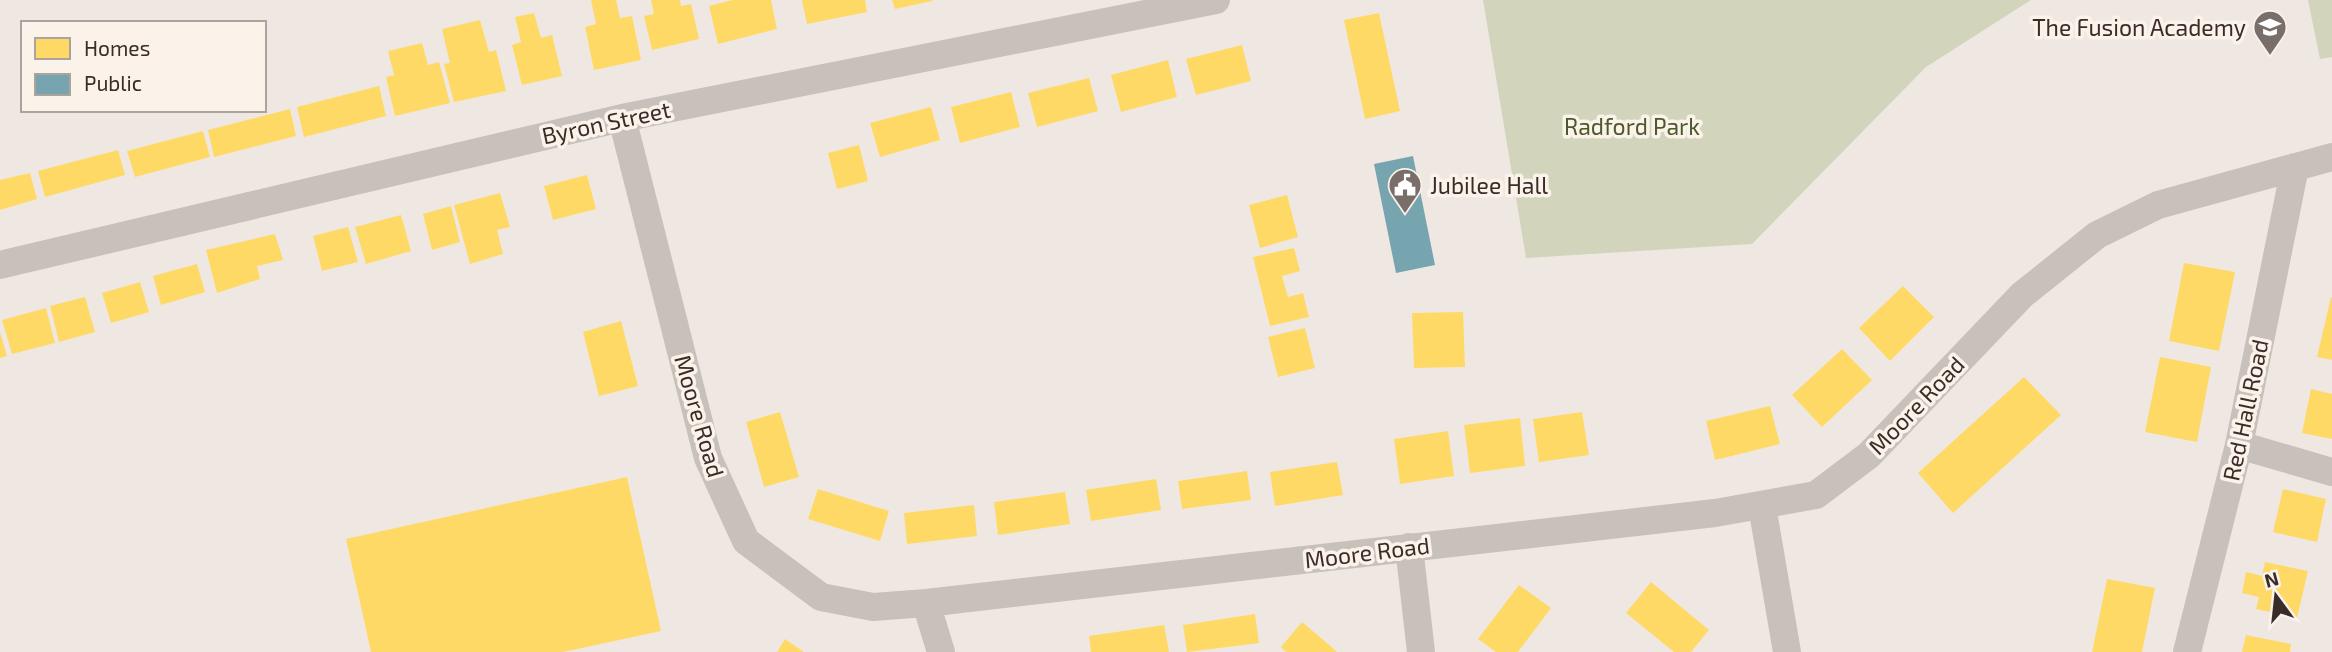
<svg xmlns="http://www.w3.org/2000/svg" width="2332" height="652" viewBox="0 0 2332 652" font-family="'Exo 2',sans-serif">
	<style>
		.green { fill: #d2d4bc }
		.homes { fill: #ffd966 }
		.public { fill: #76a5af }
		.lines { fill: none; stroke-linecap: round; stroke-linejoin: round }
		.minor { stroke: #c8c0bb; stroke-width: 28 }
		.labels { text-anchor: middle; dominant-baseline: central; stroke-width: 7; stroke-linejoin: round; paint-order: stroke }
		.poi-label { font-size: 23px; fill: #392c29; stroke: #fbf2ea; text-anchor: end }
		.street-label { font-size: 23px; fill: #392c29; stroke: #fbf2ea }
		.park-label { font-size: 23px; fill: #4c592b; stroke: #fbf2ea }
	</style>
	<rect width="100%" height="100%" fill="#efe8e2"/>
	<path class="green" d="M1483,0H2031L1926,67L1752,244L1526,258Z
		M2308,0H2332V57L2320,59Z"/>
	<path class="homes" d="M591,0H616L620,18L632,16L641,60L594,70L585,27L596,24Z
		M651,0H680L681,6L691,4L699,39L652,50L644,16L654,14Z
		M732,0H771L777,29L718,44L709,6Z
		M802,0H865L867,12L807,24Z
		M892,0H932V1L895,9Z
		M534,13L541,38L552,35L562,76L522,85L512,45L521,42L515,17Z
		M1379,13L1400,111L1365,119L1344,20Z
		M480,20L489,52L496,50L506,91L454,102L444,64L450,63L442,29Z
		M422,43L428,65L439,62L450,103L395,116L386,77L394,75L388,51Z
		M1242,45L1251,81L1196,95L1186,59Z
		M1168,60L1177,97L1121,112L1111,75Z
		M1089,78L1098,111L1037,127L1028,93Z
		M379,86L386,116L304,137L297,107Z
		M1011,92L1020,127L960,143L951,107Z
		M931,107L940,140L880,157L870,123Z
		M290,109L296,136L214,157L208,130Z
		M203,131L210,157L135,177L127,151Z
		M859,145L868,181L837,189L828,153Z
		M118,150L125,175L45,197L38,171Z
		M30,173L37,199L0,210V180Z
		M587,175L596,209L553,220L544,186Z
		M500,193L510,227L497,230L503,254L470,264L454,205Z
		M1287,195L1298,237L1260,248L1249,205Z
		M451,206L460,242L432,250L423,214Z
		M401,215L411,251L366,264L355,227Z
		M348,227L358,262L322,271L313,236Z
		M275,234L283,260L257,266L260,279L217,293L206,250Z
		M1294,248L1300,271L1282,276L1288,297L1303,293L1309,317L1270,326L1253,257Z
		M2184,263L2235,272L2219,351L2169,341Z
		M197,264L205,292L161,305L153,276Z
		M140,282L149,312L111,323L102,293Z
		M1903,286L1934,317L1890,361L1859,328Z
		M85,297L95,332L59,342L50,306Z
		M2331,297L2332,298V360L2317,357Z
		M46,308L55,343L12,354L2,320Z
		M1463,312L1465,367L1414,368L1412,313Z
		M621,321L638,386L599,396L583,332Z
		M1305,328L1315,368L1278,377L1268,337Z
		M0,332L7,356L0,358Z
		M1842,349L1872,380L1822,427L1792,395Z
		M2160,357L2211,367L2197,442L2145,432Z
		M2024,377L2061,415L1953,513L1918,473Z
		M2311,389L2332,394V439L2302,433Z
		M1770,406L1780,444L1715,460L1706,421Z
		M780,412L799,477L764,487L746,422Z
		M1582,412L1589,455L1539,462L1533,419Z
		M1520,418L1525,466L1470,473L1464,425Z
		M1448,431L1454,476L1400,484L1394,439Z
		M1337,462L1343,495L1275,506L1270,472Z
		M1247,471L1251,500L1182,509L1178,481Z
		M627,477L661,631L563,652H371L346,539Z
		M1156,479L1161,510L1091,521L1086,490Z
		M818,489L889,511L880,541L808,519Z
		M2283,489L2326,499L2317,542L2273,532Z
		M1065,492L1070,524L998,535L994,502Z
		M974,505L977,536L907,544L904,513Z
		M2265,562L2308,571L2297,618L2256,609L2259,597L2242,593L2246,572L2262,576Z
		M2107,579L2155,588L2142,652H2092Z
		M1651,582L1709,630L1691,652H1674L1626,613Z
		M1519,585L1551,608L1518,652H1496L1478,639Z
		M1255,614L1259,643L1187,652L1183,625Z
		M1302,622L1327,643L1337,652H1286L1281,647Z
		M1164,625L1169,652H1091L1089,636Z
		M2246,635L2291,644L2290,652H2242Z
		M785,639L804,652H777Z"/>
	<path class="public" d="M1413,156L1435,265L1396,273L1374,164Z"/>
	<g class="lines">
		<path class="minor" d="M622,118L708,458L746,541L821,597L873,607L926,603L1715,513L1816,495L1869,455L2022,295L2097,235L2158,205L2332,157
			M0,265L622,118L1216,0
			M2239,445L2332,472
			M1762,506L1787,652
			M1409,547L1421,652
			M926,603L941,652
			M2187,652L2239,445L2295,167"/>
	</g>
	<defs>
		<symbol id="school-pin" viewBox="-11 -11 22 30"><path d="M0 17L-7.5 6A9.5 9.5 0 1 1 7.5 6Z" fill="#796e6a" stroke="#fbf2ea"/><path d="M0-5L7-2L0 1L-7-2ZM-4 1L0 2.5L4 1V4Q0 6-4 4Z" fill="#fff"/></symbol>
		<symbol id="civic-pin" viewBox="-11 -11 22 30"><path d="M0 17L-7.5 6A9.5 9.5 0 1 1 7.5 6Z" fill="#796e6a" stroke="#fbf2ea"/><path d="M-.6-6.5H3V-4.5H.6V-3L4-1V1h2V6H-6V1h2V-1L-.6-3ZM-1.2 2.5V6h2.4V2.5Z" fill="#fff"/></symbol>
	</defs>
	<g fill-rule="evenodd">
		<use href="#school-pin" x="2251" y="8" width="38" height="52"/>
		<use href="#civic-pin" x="1386" y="166" width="38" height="52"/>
	</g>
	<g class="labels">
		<g class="poi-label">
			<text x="2246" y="27">The Fusion Academy</text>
			<text x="1430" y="185" text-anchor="start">Jubilee Hall</text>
		</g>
		<g class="street-label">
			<text transform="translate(606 122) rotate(-12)">Byron Street</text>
			<text transform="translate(1916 405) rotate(-46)">Moore Road</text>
			<text transform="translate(2245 410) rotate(-78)">Red Hall Road</text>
			<text transform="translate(700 416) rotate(74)">Moore Road</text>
			<text transform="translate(1367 552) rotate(-7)">Moore Road</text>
		</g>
		<g class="park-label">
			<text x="1632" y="126">Radford Park</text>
		</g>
	</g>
	<rect x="21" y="21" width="245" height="91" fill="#fbf2ea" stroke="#ada39d" stroke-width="2"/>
	<rect x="35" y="38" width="35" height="21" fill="#ffd966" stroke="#ada39d" stroke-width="2"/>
	<text x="84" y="56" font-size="21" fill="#392c29">Homes</text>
	<rect x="35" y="74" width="35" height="21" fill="#76a5af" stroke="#ada39d" stroke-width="2"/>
	<text x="84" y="91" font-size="21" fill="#392c29">Public</text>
	<g transform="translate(2276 596) rotate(345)" stroke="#fbf2ea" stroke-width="5" paint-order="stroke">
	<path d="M0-5L12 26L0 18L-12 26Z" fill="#392c29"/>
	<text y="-10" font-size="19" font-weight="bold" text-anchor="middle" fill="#392c29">N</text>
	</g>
</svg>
